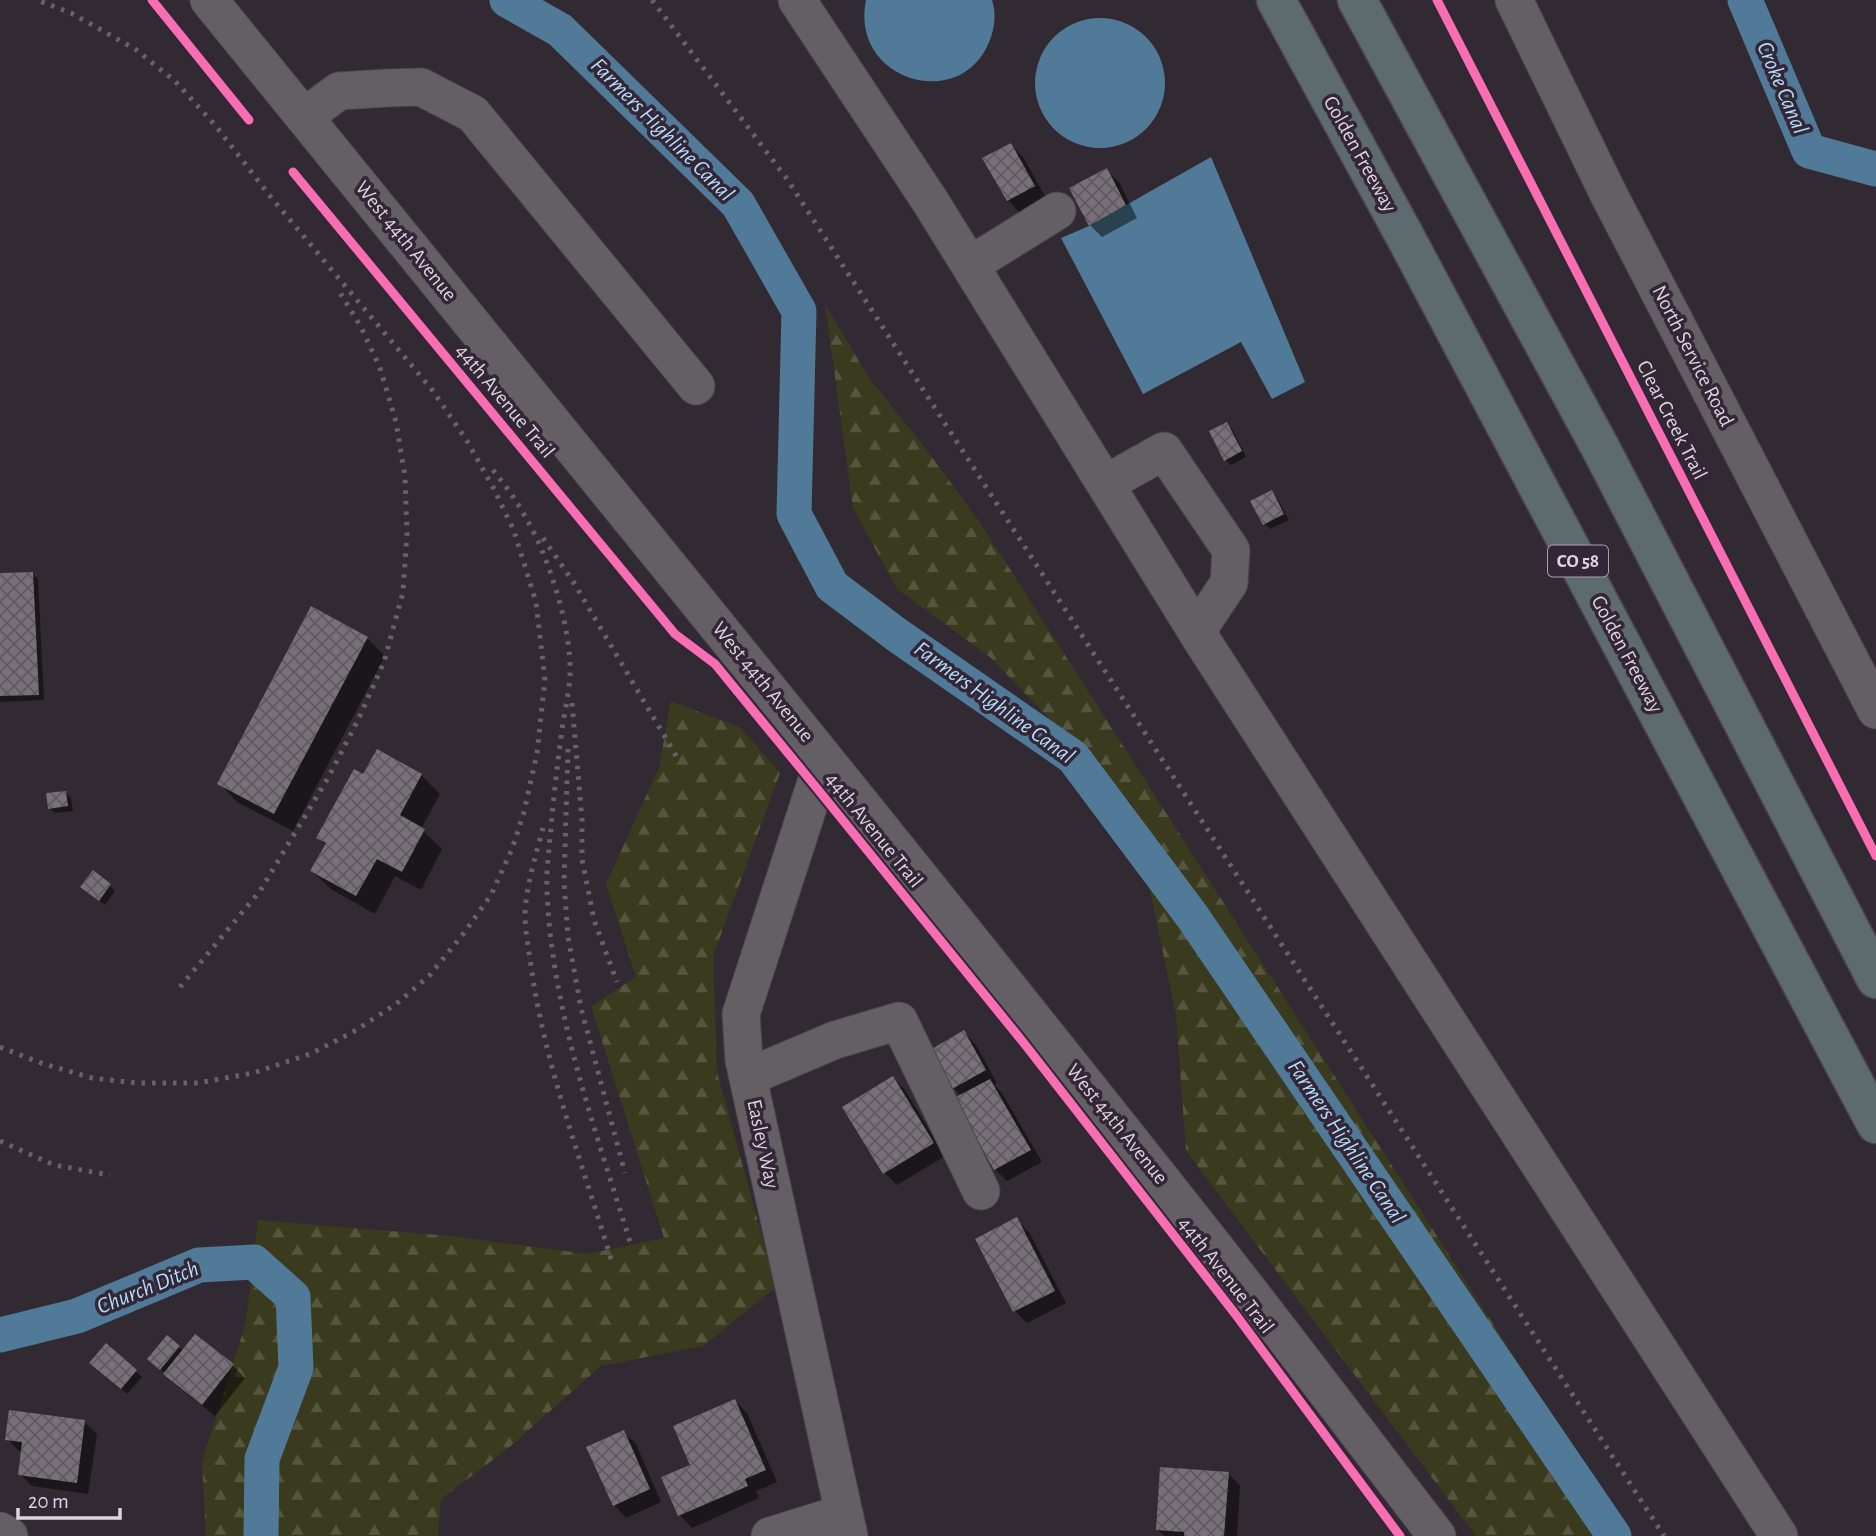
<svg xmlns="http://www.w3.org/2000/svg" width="1876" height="1536" viewBox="0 0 1876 1536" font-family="'Alegreya Sans',sans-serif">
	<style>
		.forest { fill: url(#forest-firs) }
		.water { fill: #507a97 }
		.shadow { fill: #0007 }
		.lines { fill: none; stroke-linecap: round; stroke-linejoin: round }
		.canal { stroke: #507a97; stroke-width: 35 }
		.building { fill: url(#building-cross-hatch) }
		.minor-casing { stroke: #4c454d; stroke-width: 39 }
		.highway-casing { stroke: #4c454d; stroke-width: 41 }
		.minor { stroke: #645e65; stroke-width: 37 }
		.highway { stroke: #5e6b6e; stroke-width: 38 }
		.rail { stroke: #676168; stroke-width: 5; stroke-dasharray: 3.5 7; stroke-linecap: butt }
		.cycleway-casing { stroke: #332636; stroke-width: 13 }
		.cycleway { stroke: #f96db3; stroke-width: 9 }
		.labels { text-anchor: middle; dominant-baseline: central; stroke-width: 7; stroke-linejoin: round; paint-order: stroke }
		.shield { fill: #332636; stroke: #aaa0ac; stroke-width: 2 }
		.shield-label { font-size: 19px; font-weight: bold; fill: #ddd4df }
		.street-label { font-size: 21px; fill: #ddd4df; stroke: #332636 }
		.water-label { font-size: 23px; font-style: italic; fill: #b3ddfa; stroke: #332636 }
	</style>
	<defs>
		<pattern id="forest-firs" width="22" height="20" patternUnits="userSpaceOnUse" patternTransform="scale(1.75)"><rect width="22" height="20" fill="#3a3a1e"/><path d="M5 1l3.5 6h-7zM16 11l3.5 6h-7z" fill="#56563e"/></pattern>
		<pattern id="building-cross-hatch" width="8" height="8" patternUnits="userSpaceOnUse" patternTransform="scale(1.75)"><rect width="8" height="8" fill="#777078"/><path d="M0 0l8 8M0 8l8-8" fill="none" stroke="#5f5a60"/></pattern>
	</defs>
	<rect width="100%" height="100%" fill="#312a32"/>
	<path class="forest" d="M825,304L869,378L923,445L981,524L1629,1536H1476L1186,1151L1176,1015L1132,804L990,657L897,589L853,508Z
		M671,701L741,728L780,773L713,956L717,1072L776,1287L703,1346L601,1366L506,1450L441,1499L438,1536H206L202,1462L246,1322L258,1220L451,1236L588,1254L664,1238L591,1006L636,977L606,884L659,768Z"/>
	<path class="water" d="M866,0H992C996,12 995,25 991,37C965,115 849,82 866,0Z
		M1035 83a65 65 0 1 1 130 0a65 65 0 1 1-130 0Z
		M1211,157L1305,382L1272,399L1241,342L1143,394L1061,238L1089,226Z"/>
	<path class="shadow" d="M1011,145L1023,157L1046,198L1020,213L1008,200L985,159Z
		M1106,170L1119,182L1137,218L1102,237L1090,225Z
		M1227,424L1232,429L1246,457L1231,465L1225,460Z
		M1272,492L1277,498L1289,520L1270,529L1264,523Z
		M32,573L38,579L44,700L0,702V575Z
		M367,638L385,656L293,831L237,802L219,783Z
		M421,775L440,794L421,829L442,849L421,890L395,876L375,914L331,889L312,871L326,845L318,838L364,776Z
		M66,793L71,798L73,811L55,813L49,808Z
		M109,885L115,891L105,905L88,892Z
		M964,1032L976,1045L997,1083L994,1085L1002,1093L1042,1162L1007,1181L995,1169L961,1096L954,1088L932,1050Z
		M893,1078L905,1090L945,1156L897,1185L885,1173L844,1107Z
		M1016,1219L1029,1232L1066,1303L1027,1323L1015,1311Z
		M167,1338L183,1351L233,1366L245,1378L215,1416L177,1386L155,1364Z
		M106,1346L142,1377L127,1394L97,1368Z
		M735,1401L747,1413L777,1482L756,1491L759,1498L692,1528L680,1515L663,1478L693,1465Z
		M84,1422L97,1434L88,1494L32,1486L20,1474L23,1452L19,1451L7,1439Z
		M624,1432L636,1444L661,1502L626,1518L614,1505Z
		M1228,1473L1240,1486L1237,1536H1164L1157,1529Z"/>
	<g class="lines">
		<path class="canal" d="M507,0L560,30L738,204L799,311L794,514L832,586L897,635L1073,757L1192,916L1614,1536
			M1745,0L1809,151L1876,169
			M0,1335L77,1316L199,1265L254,1262L293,1297L296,1368L262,1459L261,1536"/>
	</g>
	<path class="building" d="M1011,143L1035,186L1007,201L982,158Z
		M1107,168L1126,205L1089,226L1069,188Z
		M1227,422L1242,451L1224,461L1209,431Z
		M1272,490L1284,514L1263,525L1250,501Z
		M33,572L39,695L0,696V573Z
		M311,606L368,637L274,814L217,784Z
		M377,749L422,774L400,815L425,829L402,872L377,859L356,896L310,871L326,843L316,838L354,769L363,774Z
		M66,791L68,806L48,809L46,793Z
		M93,870L111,884L99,901L80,887Z
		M964,1030L986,1070L952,1089L930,1050Z
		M893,1076L934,1143L883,1174L842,1107Z
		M990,1079L1031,1150L994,1170L954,1098Z
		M1017,1217L1055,1291L1013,1312L975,1239Z
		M195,1334L234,1364L202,1405L163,1374Z
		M167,1335L180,1346L160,1370L147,1359Z
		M106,1343L137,1370L121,1389L89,1363Z
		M735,1399L766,1470L745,1479L748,1486L678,1516L661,1477L690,1465L673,1426Z
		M9,1410L85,1420L77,1483L18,1475L22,1442L5,1440Z
		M624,1430L650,1489L613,1506L586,1447Z
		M1160,1467L1229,1472L1224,1536H1184V1532L1156,1530Z"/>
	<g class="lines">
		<defs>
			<path id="minor" d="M209,0C541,409 875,817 1202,1231C1281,1331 1358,1434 1437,1536
				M797,0L930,201L1203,642L1779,1536
				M1514,0L1608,193L1876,710
				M304,117L339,91L387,88L421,87L473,114L696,386
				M970,265L1057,211
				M1105,484L1164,451L1231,550L1229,583L1197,631
				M824,758L741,1014L744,1060L849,1536
				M748,1077L835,1040L899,1021L981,1191
				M0,1531L9,1536
				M770,1536L844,1513"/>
			<path id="highway" d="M1276,0L1407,240L1876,1124
				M1357,0L1601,449L1876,979"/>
		</defs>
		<use href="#minor" class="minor-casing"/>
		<use href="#highway" class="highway-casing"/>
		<use href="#minor" class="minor"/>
		<use href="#highway" class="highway"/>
		<path class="rail" d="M652,0L787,179L1664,1536
			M493,470C505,485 517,501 526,518C549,557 572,630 570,675C569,691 566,707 563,722C558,758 554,793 551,828C549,849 546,870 547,892C552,1012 595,1128 630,1242
			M543,538L574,583L678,759
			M572,703L582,820V859L594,920L617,982
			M568,749L564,882L568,937L581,1008L625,1173
			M543,828C536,855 525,889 525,917C526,940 531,963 534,986C550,1079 584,1169 611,1259
			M180,987L260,891L328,778L358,720L384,662L403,592L407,533L405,476L396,422L380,368L361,327L339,291
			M0,1047L41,1063L92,1078L137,1083H198L253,1073L310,1054L353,1032L396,1004L429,976L464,933L491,895L512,849L524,812L537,753L545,680L536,602L514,531L494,489L467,441L433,391L270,196L215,125L175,81L135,49L71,13L37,0
			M0,1141L54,1165L110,1175"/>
		<defs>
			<path id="cycleway" d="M152,0L249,120
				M1437,0L1876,856
				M293,172L675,634L715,664L815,786L1023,1042L1236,1315L1400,1536"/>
		</defs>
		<use href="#cycleway" class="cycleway-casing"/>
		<use href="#cycleway" class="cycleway"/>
	</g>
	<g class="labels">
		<rect class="shield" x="1548" y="545.5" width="60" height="31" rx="5"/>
		<g class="shield-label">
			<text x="1578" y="561">CO 58</text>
		</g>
		<g class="street-label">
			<text transform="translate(1360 154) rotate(61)">Golden Freeway</text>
			<text transform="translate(406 241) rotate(51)">West 44th Avenue</text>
			<text transform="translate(1693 356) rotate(63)">North Service Road</text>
			<text transform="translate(505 401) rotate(50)">44th Avenue Trail</text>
			<text transform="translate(1672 420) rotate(63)">Clear Creek Trail</text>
			<text transform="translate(1627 654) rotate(62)">Golden Freeway</text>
			<text transform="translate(763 682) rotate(51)">West 44th Avenue</text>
			<text transform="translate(874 830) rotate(51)">44th Avenue Trail</text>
			<text transform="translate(1117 1124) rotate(51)">West 44th Avenue</text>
			<text transform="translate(763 1144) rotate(78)">Easley Way</text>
			<text transform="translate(1226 1275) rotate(52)">44th Avenue Trail</text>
		</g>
		<g class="water-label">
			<text transform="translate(1782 88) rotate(67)">Croke Canal</text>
			<text transform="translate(662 130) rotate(45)">Farmers Highline Canal</text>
			<text transform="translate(994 703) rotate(36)">Farmers Highline Canal</text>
			<text transform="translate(1346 1142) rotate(56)">Farmers Highline Canal</text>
			<text transform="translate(148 1288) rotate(-22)">Church Ditch</text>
		</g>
	</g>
	<path d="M18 1508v10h102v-10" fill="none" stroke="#ddd4df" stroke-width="3.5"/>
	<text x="28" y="1508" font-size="21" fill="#ddd4df" stroke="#332636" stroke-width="5" paint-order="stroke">20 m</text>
</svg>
